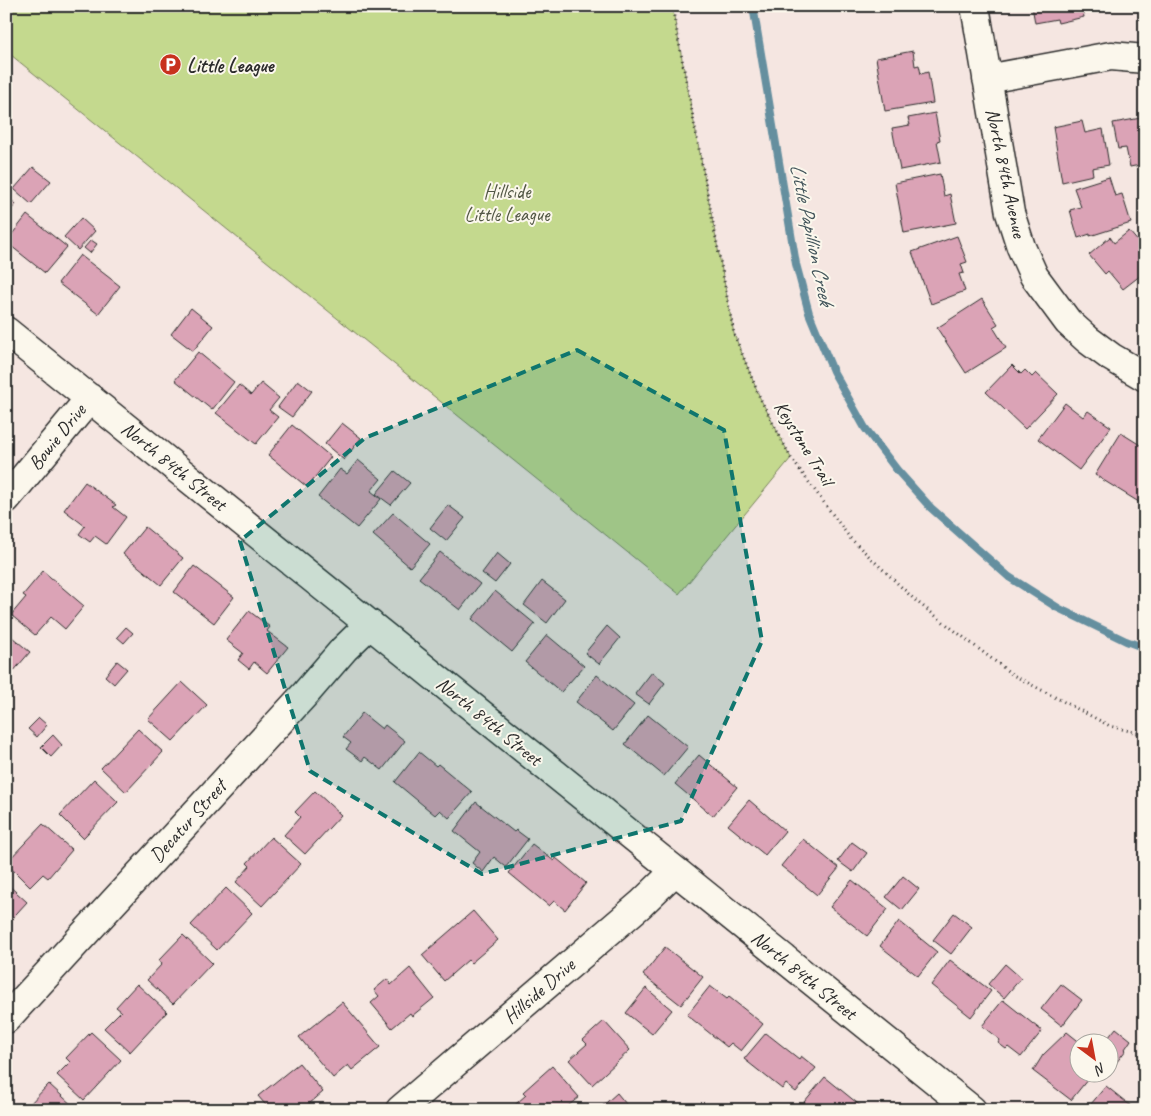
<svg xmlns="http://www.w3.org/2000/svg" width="1151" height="1116" viewBox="0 0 1151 1116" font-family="Caveat,sans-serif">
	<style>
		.green { fill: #c4d98e; stroke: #78825c }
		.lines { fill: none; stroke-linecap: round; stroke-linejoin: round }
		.stream { stroke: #658f9f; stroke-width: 8 }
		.building { fill: #dba3b6; stroke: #2b2b2b }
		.minor-casing { stroke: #2b2b2b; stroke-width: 31 }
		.path { stroke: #2b2b2b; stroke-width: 3; stroke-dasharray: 1 4; stroke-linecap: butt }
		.minor { stroke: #fbf7ec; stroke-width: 28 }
		.marked { fill: #0f766e; fill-opacity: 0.2; stroke: #0f766e; stroke-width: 4; stroke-dasharray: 10 6; stroke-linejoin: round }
		.labels { text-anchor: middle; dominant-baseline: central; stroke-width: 4; stroke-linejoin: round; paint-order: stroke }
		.poi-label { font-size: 20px; font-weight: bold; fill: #2b2b2b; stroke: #fbf7ec; text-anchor: start }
		.street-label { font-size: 20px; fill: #2b2b2b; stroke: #fbf7ec }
		.park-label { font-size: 20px; fill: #515644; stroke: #fbf7ec }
		.water-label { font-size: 21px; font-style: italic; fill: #43555b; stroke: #fbf7ec }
	</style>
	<rect width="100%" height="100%" fill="#f5e6e1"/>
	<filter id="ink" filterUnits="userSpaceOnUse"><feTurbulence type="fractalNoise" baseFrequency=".02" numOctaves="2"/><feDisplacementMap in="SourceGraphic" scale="10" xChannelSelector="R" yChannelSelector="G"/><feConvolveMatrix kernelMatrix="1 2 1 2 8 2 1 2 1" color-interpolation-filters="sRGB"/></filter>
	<g filter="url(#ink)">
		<path class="green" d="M6,6H672L734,334L760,398L791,458L679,594L6,51Z"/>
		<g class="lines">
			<path class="stream" d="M753,6L796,264L809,313L833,371L865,428L897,470L931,508L1009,577L1058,608L1126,641L1145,648"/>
		</g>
		<path class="building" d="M1032,6H1082L1084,17L1058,23L1057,19L1035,23Z
			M913,51L915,66L919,65L921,74L928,72L933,103L885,111L876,58Z
			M935,113L940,140L937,141L941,162L900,170L892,128L910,125L908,118Z
			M1141,118V122H1145V164L1130,167L1126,148L1118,149L1113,123Z
			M1082,121L1085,133L1103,129L1109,165L1092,168L1093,175L1062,182L1053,127Z
			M33,167L51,181L31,204L14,189Z
			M940,174L944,196L950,194L956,223L904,233L895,183Z
			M1109,177L1115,196L1122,194L1131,223L1090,236V234L1078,238L1070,210L1081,207L1074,188Z
			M6,196L16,204L6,216Z
			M27,215L67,247L45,273L6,242Z
			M81,218L95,231L78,250L64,237Z
			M1129,231L1145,250V272L1123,289L1108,271L1105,274L1089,255L1110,237L1114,243Z
			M957,236L967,262L961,264L964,273L959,274L965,291L931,304L912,252Z
			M91,240L97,244L90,253L84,248Z
			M80,255L120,286L98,314L58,283Z
			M982,299L998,324L993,327L1006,348L966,373L937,328Z
			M191,308L213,326L193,351L171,334Z
			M198,352L234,382L212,410L175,380Z
			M1012,365L1021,374L1025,370L1032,377L1036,373L1058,394L1025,429L986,392Z
			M298,380L312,391L292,417L278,407Z
			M261,383L279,398L269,410L278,417L256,444L216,413L239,385L251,395Z
			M1065,403L1083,417L1088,411L1111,427L1079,470L1038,439Z
			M342,423L361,438L344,460L325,444Z
			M292,425L331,457L307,487L268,455Z
			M1121,433L1145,448L1142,453L1145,455V499L1142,504L1095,475Z
			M358,460L381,479L371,491L381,499L357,528L318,497L340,469L347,474Z
			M395,471L410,483L391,505L376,494Z
			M85,482L116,505L113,507L126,517L106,544L95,536L90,542L79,534L85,526L64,510Z
			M448,505L465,518L446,541L430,528Z
			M393,513L430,544L410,567L373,535Z
			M145,527L183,558L161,585L123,554Z
			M440,552L480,584L460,610L419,578Z
			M497,553L510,564L495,583L482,573Z
			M194,566L234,597L214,623L174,592Z
			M43,571L84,606L65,629L51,617L35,635L11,615L26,597L23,595Z
			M542,581L565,599L547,623L524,605Z
			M495,591L535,624L512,652L472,619Z
			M249,611L270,627L267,631L288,647L267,673L254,662L249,669L238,660L243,653L226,640Z
			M607,626L620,638L599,664L585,653Z
			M126,627L133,633L124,643L117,637Z
			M6,632L30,652L6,680Z
			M547,635L584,666L561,692L525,662Z
			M117,661L127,669L114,684L105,676Z
			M652,672L665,683L649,704L635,694Z
			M597,675L634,705L613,731L576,702Z
			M182,682L207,705L173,741L148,719Z
			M362,713L382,729L385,725L405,741L382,770L365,757L362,761L346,749L351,743L343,737Z
			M648,715L688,747L664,776L625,744Z
			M39,718L47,725L37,737L28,729Z
			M138,729L163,752L126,792L101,768Z
			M53,735L62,745L51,757L41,747Z
			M419,752L436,766L438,764L472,792L449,818L440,810L435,815L395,782Z
			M699,755L737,787L713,816L675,784Z
			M94,779L118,802L83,838L60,815Z
			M315,791L341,815L305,854L284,835L300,817L295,812Z
			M749,800L785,831L765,855L728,825Z
			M476,802L514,832L516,830L528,839L506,867L494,857L483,872L472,863L480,852L454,831Z
			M43,824L72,850L48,878L43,874L30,887L6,863Z
			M271,837L301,864L262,906L236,882L250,866L247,863Z
			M803,839L839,868L817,895L781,866Z
			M852,842L867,853L853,872L838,861Z
			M532,844L554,861L556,858L586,883L565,910L554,901L549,906L509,873Z
			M903,876L919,889L902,910L886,897Z
			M852,880L888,909L867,936L830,907Z
			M6,883L27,902L6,925Z
			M226,888L252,913L217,950L191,925Z
			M473,911L498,940L471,963L468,960L444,981L422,955Z
			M954,913L972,927L951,954L933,940Z
			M899,921L937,952L918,976L880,946Z
			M183,935L212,963L173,1004L147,980L162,964L159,960Z
			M665,947L703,977L681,1005L643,975Z
			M950,960L991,991L971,1017L931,985Z
			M1005,964L1021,978L1004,998L988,984Z
			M410,968L434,998L412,1016L410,1013L392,1028L371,1003L379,996L374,990L387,979L391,985Z
			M137,984L167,1012L130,1052L104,1028L121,1011L116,1007Z
			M1061,984L1082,1000L1062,1026L1041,1009Z
			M710,986L727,999L729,997L763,1024L741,1051L731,1043L727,1047L687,1015Z
			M646,988L672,1010L652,1034L626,1013Z
			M1003,1000L1042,1031L1021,1057L1008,1047L1006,1049L998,1043L1000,1040L982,1026Z
			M342,1002L380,1047L352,1070L348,1065L333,1078L299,1037Z
			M604,1021L630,1050L592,1085L569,1060L587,1044L583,1040Z
			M1116,1028L1131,1040L1125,1049L1126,1050L1109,1072L1108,1044H1093L1101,1033L1108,1038Z
			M91,1032L121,1060L84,1100L57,1075L70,1062L66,1058Z
			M1067,1032L1082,1044H1078V1074H1092L1071,1100L1033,1071L1043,1055Z
			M766,1033L799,1059L801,1056L816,1068L796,1092L786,1084L782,1089L744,1059Z
			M299,1063L323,1092L302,1110L296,1108L294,1110H270L258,1096Z
			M552,1066L579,1097L563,1110H509L526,1095L523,1092Z
			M825,1077L862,1107L860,1110H813L804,1102Z
			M49,1084L75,1108L74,1110H24Z
			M1106,1086L1136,1110H1086Z
			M617,1093L631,1110H598Z"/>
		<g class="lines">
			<defs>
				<path id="minor" d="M975,6L1010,213L1021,247L1034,276L1068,322L1088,340L1111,357L1145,377
					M987,79L1111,56L1145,59
					M6,331L972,1110
					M6,499L90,398
					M6,1019L306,693L344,649L370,624
					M400,1110L641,904L675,871"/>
			</defs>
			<use href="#minor" class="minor-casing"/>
			<path class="path" d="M672,6L734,334L760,398L791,458L850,538L916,601L1013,675L1110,726L1145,735"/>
			<use href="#minor" class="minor"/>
		</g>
	</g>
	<path class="marked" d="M577,350L724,430L762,641L681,821L482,874L310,771L240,541L365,438Z"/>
	<defs>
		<symbol id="parking-disc" viewBox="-11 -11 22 22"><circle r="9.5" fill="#c8321e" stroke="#fbf7ec"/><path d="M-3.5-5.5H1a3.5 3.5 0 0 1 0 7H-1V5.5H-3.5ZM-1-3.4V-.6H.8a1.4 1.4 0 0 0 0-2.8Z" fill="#fff"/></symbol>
	</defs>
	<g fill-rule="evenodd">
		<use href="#parking-disc" x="158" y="52" width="25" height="25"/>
	</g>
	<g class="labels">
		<g class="poi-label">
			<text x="187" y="65">Little League</text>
		</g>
		<g class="street-label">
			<text transform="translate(1006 173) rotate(78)">North 84th Avenue</text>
			<text transform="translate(57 437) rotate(-51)">Bowie Drive</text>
			<text transform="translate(804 443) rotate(58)">Keystone Trail</text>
			<text transform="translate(174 466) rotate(39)">North 84th Street</text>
			<text transform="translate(489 721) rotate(39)">North 84th Street</text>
			<text transform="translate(188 821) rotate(-48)">Decatur Street</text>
			<text transform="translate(804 975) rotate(39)">North 84th Street</text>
			<text transform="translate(539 991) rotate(-41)">Hillside Drive</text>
		</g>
		<g class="park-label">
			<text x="507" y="191">Hillside<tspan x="507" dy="23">Little League</tspan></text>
		</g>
		<g class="water-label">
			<text transform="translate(812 234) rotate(78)">Little Papillion Creek</text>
		</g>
	</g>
	<rect width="1151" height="1116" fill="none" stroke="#fbf7ec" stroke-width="25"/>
	<rect x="12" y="12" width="1126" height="1091" fill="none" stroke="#2b2b2b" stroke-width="2" filter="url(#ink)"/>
	<g transform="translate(1094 1058) rotate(148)"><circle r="24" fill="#fbf7ec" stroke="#a8a59f"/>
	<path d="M0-4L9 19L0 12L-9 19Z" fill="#c8321e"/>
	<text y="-8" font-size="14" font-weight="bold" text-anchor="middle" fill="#2b2b2b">N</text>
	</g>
</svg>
